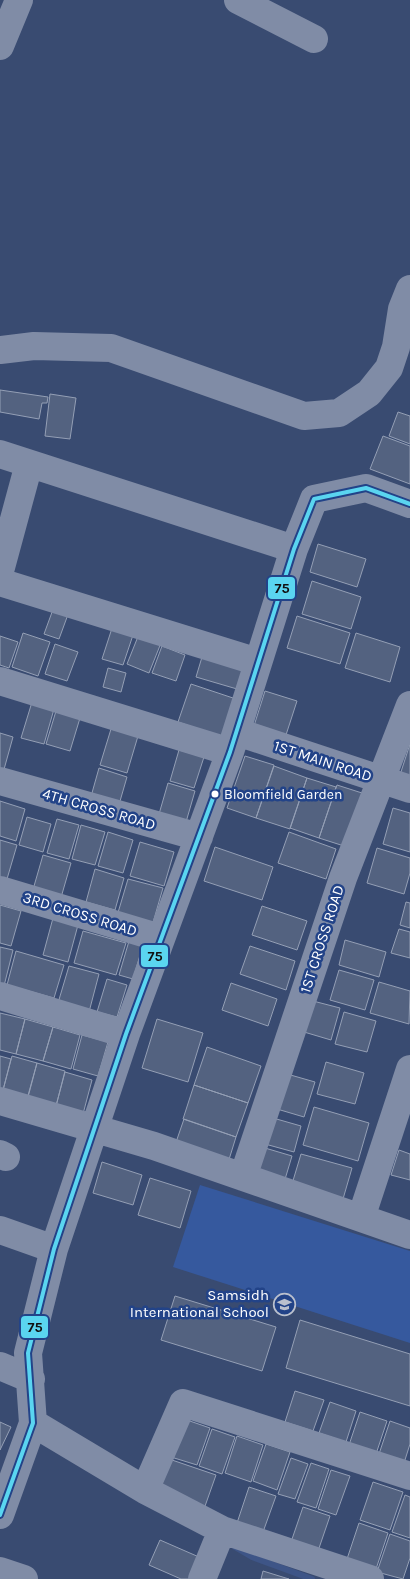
<svg xmlns="http://www.w3.org/2000/svg" width="410" height="1579" viewBox="0 0 410 1579" font-family="Karla,sans-serif">
	<style>
		.green { fill: #36599e }
		.lines { fill: none; stroke-linecap: round; stroke-linejoin: round }
		.stream { stroke: #3e5587; stroke-width: 6 }
		.building { fill: #536280; stroke: #949fb5 }
		.minor { stroke: #808ca6; stroke-width: 28 }
		.bus-1-casing { stroke: #224388; stroke-width: 8 }
		.bus-1 { stroke: #5ad5f0; stroke-width: 4 }
		.bus-dot { fill: #fff; stroke: #224388; stroke-width: 2 }
		.labels { text-anchor: middle; dominant-baseline: central; stroke-width: 5; stroke-linejoin: round; paint-order: stroke }
		.bus-label { font-size: 14px; fill: #fff; stroke: #224388; text-anchor: start }
		.street-label { font-size: 15px; fill: #fff; stroke: #224388 }
		.poi-label { font-size: 15px; fill: #fff; stroke: #224388; text-anchor: end }
		.line-badge { stroke: #224388; stroke-width: 2 }
		.pale-badge-label { font-size: 14px; text-anchor: middle; font-weight: bold; fill: #111 }
	</style>
	<rect width="100%" height="100%" fill="#394b71"/>
	<path class="green" d="M200,1185L410,1251V1343L173,1267Z"/>
	<g class="lines">
		<path class="stream" d="M235,1547L252,1557L312,1579"/>
	</g>
	<path class="building" d="M0,390L48,397L47,403H42L39,419L0,412Z
		M50,394L76,398L70,439L45,436Z
		M398,412L410,416V444L389,436Z
		M383,436L410,446V484L370,469Z
		M318,544L366,559L357,587L310,572Z
		M312,581L361,597L351,629L302,614Z
		M55,604L70,609L59,639L44,634Z
		M297,616L350,633L340,664L287,648Z
		M114,622L135,629L123,665L102,659Z
		M141,629L163,638L149,673L127,664Z
		M23,633L50,642L38,676L12,667Z
		M356,633L400,647L390,682L345,668Z
		M0,636L18,642L9,668L0,665Z
		M55,644L78,652L67,681L45,674Z
		M162,646L185,655L176,681L152,673Z
		M202,657L243,669L237,689L196,677Z
		M108,668L126,673L121,692L103,687Z
		M191,684L236,699L223,737L178,722Z
		M265,691L297,701L285,738L253,729Z
		M32,702L54,709L44,744L21,738Z
		M56,711L80,718L70,751L46,744Z
		M111,729L138,736L127,773L100,765Z
		M0,733L13,737L3,773L0,772Z
		M410,744V781L399,778Z
		M179,750L204,757L194,788L170,781Z
		M245,756L274,765L256,818L227,808Z
		M274,766L307,778L290,829L256,818Z
		M99,768L127,777L118,808L90,800Z
		M307,778L336,787L319,838L290,828Z
		M168,783L195,791L184,829L157,821Z
		M337,785L362,793L344,846L319,838Z
		M0,801L25,809L16,841L0,836Z
		M393,808L410,813V852L383,844Z
		M27,817L51,824L43,852L19,845Z
		M57,819L79,825L69,859L47,853Z
		M81,825L105,832L95,865L72,859Z
		M108,832L133,840L123,873L98,866Z
		M289,832L336,849L326,879L278,863Z
		M0,840L17,845L7,879L0,877Z
		M140,842L174,852L164,886L130,876Z
		M215,847L273,867L262,900L204,881Z
		M377,848L410,858V873L404,894L367,883Z
		M43,855L71,863L60,901L32,893Z
		M95,869L124,878L115,910L86,902Z
		M128,879L163,888L152,926L117,916Z
		M406,902L410,903V928L400,925Z
		M0,905L21,911L11,946L0,943Z
		M262,906L307,921L297,950L252,935Z
		M53,918L78,925L68,962L43,955Z
		M399,929L410,932V958L391,953Z
		M83,931L126,943L116,975L74,963Z
		M345,940L386,952L379,977L339,965Z
		M129,941L143,945L133,979L119,975Z
		M250,946L295,961L286,990L240,974Z
		M0,947L13,950L4,986L0,985Z
		M16,951L64,965L54,998L7,985Z
		M69,966L99,974L89,1012L58,1003Z
		M339,970L374,980L365,1010L330,1000Z
		M107,979L127,985L117,1017L97,1012Z
		M379,982L410,991L409,1024L370,1013Z
		M231,983L277,999L268,1026L222,1010Z
		M313,1001L340,1008L331,1040L304,1032Z
		M344,1012L376,1021L367,1052L335,1044Z
		M0,1013L25,1019L16,1054L0,1050Z
		M25,1019L53,1027L43,1061L16,1054Z
		M157,1019L203,1033L188,1082L142,1068Z
		M53,1027L80,1035L71,1069L43,1061Z
		M82,1035L108,1042L98,1076L73,1069Z
		M207,1047L261,1066L248,1103L194,1085Z
		M0,1056L11,1059L2,1094H0Z
		M12,1056L37,1063L27,1101L2,1094Z
		M326,1062L364,1073L355,1104L317,1094Z
		M37,1063L65,1071L56,1106L27,1099Z
		M65,1072L92,1080L83,1114L56,1106Z
		M287,1074L315,1082L304,1117L277,1109Z
		M194,1085L248,1103L236,1137L183,1119Z
		M314,1107L369,1123L358,1161L303,1145Z
		M273,1118L301,1126L294,1152L265,1144Z
		M184,1119L236,1137L227,1166L174,1148Z
		M265,1148L292,1156L283,1186L256,1179Z
		M399,1150L410,1154V1180L391,1175Z
		M301,1154L352,1168L343,1199L292,1184Z
		M102,1162L142,1175L133,1205L93,1193Z
		M150,1178L191,1191L180,1228L138,1215Z
		M175,1296L276,1327L262,1371L161,1340Z
		M300,1320L410,1354V1406L286,1368Z
		M295,1391L324,1400L313,1431L285,1422Z
		M330,1402L356,1411L346,1442L319,1433Z
		M360,1412L387,1421L376,1454L349,1445Z
		M184,1419L210,1428L197,1465L171,1457Z
		M390,1421L410,1428V1444L404,1463L379,1454Z
		M0,1422L11,1427L0,1450Z
		M212,1429L235,1437L222,1474L199,1466Z
		M237,1436L263,1445L251,1482L225,1473Z
		M266,1444L290,1452L277,1490L253,1481Z
		M291,1458L308,1464L295,1499L278,1494Z
		M169,1459L216,1475L204,1509L157,1493Z
		M311,1463L329,1469L316,1508L297,1502Z
		M331,1470L350,1476L336,1515L318,1509Z
		M373,1482L403,1492L390,1530L360,1520Z
		M249,1487L276,1496L263,1532L237,1523Z
		M405,1495L410,1497V1538L392,1532Z
		M303,1507L330,1516L317,1554L290,1545Z
		M359,1523L388,1533L376,1569L347,1559Z
		M390,1534L410,1541V1558L403,1579L377,1572Z
		M160,1540L199,1557L190,1579H181L149,1565Z
		M263,1571L289,1579H261Z"/>
	<g class="lines">
		<path class="minor" d="M238,0L314,39
			M0,46L19,0
			M0,350L34,346L111,348L304,416L339,413L369,393L389,368L396,347L402,309L410,289
			M0,454L294,549
			M0,571L29,464
			M0,582L258,662
			M0,681L230,752
			M237,732L410,789
			M0,781L199,837
			M0,890L160,938
			M0,996L126,1034
			M0,1101L154,1146L410,1235
			M0,1154L6,1157
			M243,1177L343,878L410,705
			M361,1218L410,1069
			M0,1230L54,1249
			M0,1366L31,1379
			M33,1423L145,1490L222,1530L370,1579
			M145,1490L183,1403L410,1476
			M0,1515L33,1423L28,1353L54,1249L126,1034L230,752L294,549L314,499L366,488L410,504
			M0,1571L24,1579
			M202,1579L222,1530"/>
		<defs>
			<path id="bus-1" d="M0,1515L33,1423L28,1353L54,1249L126,1034L230,752L294,549L314,499L366,488L410,504"/>
		</defs>
		<use href="#bus-1" class="bus-1-casing"/>
		<use href="#bus-1" class="bus-1"/>
	</g>
	<defs>
		<symbol id="school-ring" viewBox="-11 -11 22 22"><circle r="9.5" fill="#224388" stroke="#bac0cd" stroke-width="1.5"/><path d="M0-5L7-2L0 1L-7-2ZM-4 1L0 2.5L4 1V4Q0 6-4 4Z" fill="#bac0cd"/></symbol>
	</defs>
	<g fill-rule="evenodd">
		<use href="#school-ring" x="272" y="1292" width="25" height="25"/>
	</g>
	<circle class="bus-dot" cx="215" cy="794" r="4.5"/>
	<g class="labels">
		<g class="bus-label">
			<text x="224" y="794">Bloomfield Garden</text>
		</g>
		<g class="street-label">
			<text transform="translate(323 761) rotate(18)">1ST MAIN ROAD</text>
			<text transform="translate(99 809) rotate(16)">4TH CROSS ROAD</text>
			<text transform="translate(80 914) rotate(17)">3RD CROSS ROAD</text>
			<text transform="translate(322 939) rotate(-72)">1ST CROSS ROAD</text>
		</g>
		<g class="poi-label">
			<text x="269" y="1295">Samsidh<tspan x="269" dy="17">International School</tspan></text>
		</g>
	</g>
	<g class="line-badge">
		<rect x="267" y="576" width="29" height="24" rx="5" fill="#5ad5f0"/>
		<rect x="140" y="944" width="29" height="24" rx="5" fill="#5ad5f0"/>
		<rect x="20" y="1315" width="29" height="24" rx="5" fill="#5ad5f0"/>
	</g>
	<g class="pale-badge-label">
		<text x="282" y="593">75</text>
		<text x="155" y="961">75</text>
		<text x="35" y="1332">75</text>
	</g>
</svg>
